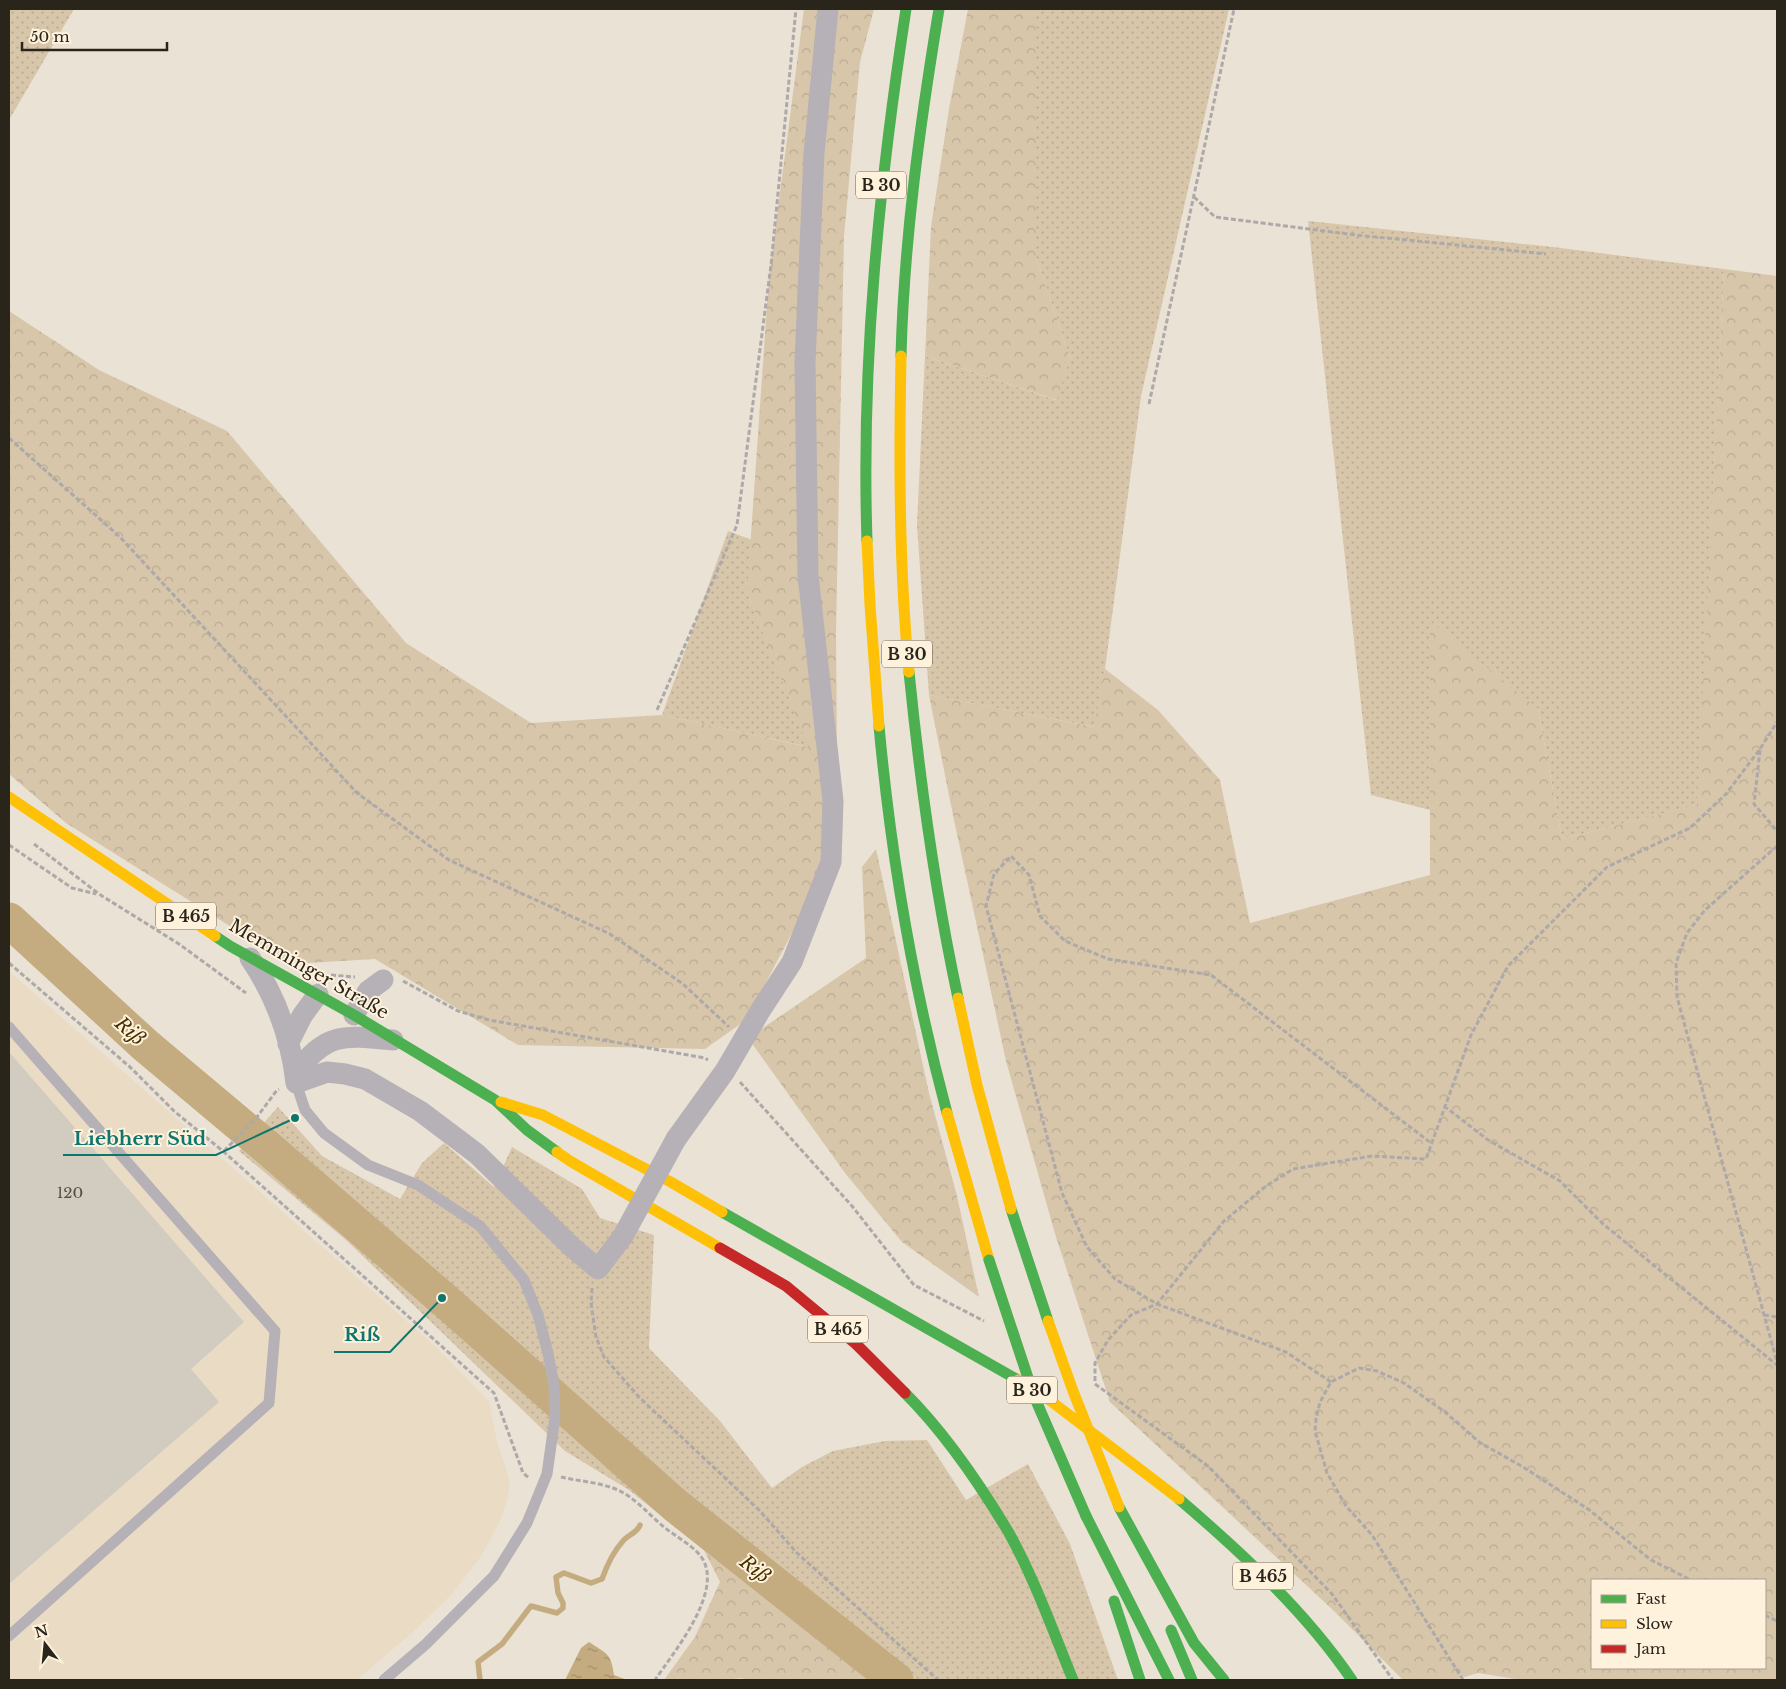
<svg xmlns="http://www.w3.org/2000/svg" width="1786" height="1689" viewBox="0 0 1786 1689" font-family="'Libre Baskerville',serif">
	<style>
		.built { fill: #eadcc4 }
		.grass { fill: url(#grass-dots) }
		.forest { fill: url(#forest-crowns); fill-rule: evenodd }
		.water { fill: url(#water-ripples) }
		.lines { fill: none; stroke-linecap: round; stroke-linejoin: round }
		.stream { stroke: #c4ac80; stroke-width: 5.5 }
		.river { stroke: #c4ac80; stroke-width: 35 }
		.building { fill: #d2cbc0 }
		.path { stroke: #ada9a9; stroke-width: 3; stroke-dasharray: 5 2.5; stroke-linecap: butt }
		.lane { stroke: #b5b1b6; stroke-width: 11 }
		.street { stroke: #b5b1b6; stroke-width: 21 }
		.fast { stroke: #4caf50; stroke-width: 11 }
		.slow { stroke: #ffc107; stroke-width: 11 }
		.jam { stroke: #c62828; stroke-width: 11 }
		.street-bridge { stroke: #b5b1b6; stroke-width: 21 }
		.fast-bridge { stroke: #4caf50; stroke-width: 11 }
		.slow-bridge { stroke: #ffc107; stroke-width: 11 }
		.labels { text-anchor: middle; dominant-baseline: central; stroke-width: 4; stroke-linejoin: round; paint-order: stroke }
		.number-label { font-size: 15px; fill: #544e44 }
		.shield { fill: #fff2dd; stroke: #6a6255; stroke-width: 1 }
		.shield-label { font-size: 16px; font-weight: bold; fill: #2a251b }
		.street-label { font-size: 18px; fill: #2a251b; stroke: #fff2dd }
		.water-label { font-size: 19px; font-style: italic; fill: #473100; stroke: #fff2dd }
		.leader { fill: none; stroke: #0f766e; stroke-width: 2 }
		.callout-dot { fill: #0f766e; stroke: #fff2dd; stroke-width: 2 }
		.callout-label { font-size: 19px; text-anchor: middle; font-weight: bold; fill: #0f766e; stroke: #fff2dd; stroke-width: 4; stroke-linejoin: round; paint-order: stroke }
	</style>
	<defs>
		<pattern id="grass-dots" width="8" height="8" patternUnits="userSpaceOnUse" patternTransform="scale(1.25)"><rect width="8" height="8" fill="#d7c6aa"/><path d="M2 2h.1M6 6h.1" fill="none" stroke="#b9aa92" stroke-width="1.8" stroke-linecap="round"/></pattern>
		<pattern id="forest-crowns" width="20" height="18" patternUnits="userSpaceOnUse" patternTransform="scale(1.25)"><rect width="20" height="18" fill="#d7c6aa"/><path d="M2 6a3 3 0 1 1 6 0M12 15a3 3 0 1 1 6 0" fill="none" stroke="#b9aa92"/></pattern>
		<pattern id="water-ripples" width="26" height="14" patternUnits="userSpaceOnUse" patternTransform="scale(1.25)"><rect width="26" height="14" fill="#c4ac80"/><path d="M2 4q2-2 4 0t4 0M15 11q2-2 4 0t4 0" fill="none" stroke="#9f8c68"/></pattern>
	</defs>
	<rect width="100%" height="100%" fill="#eae2d4"/>
	<path class="built" d="M9,971L434,1345L489,1401L497,1442L506,1468L510,1485L507,1500L500,1521L482,1555L453,1593L413,1632L357,1680H9Z"/>
	<path class="grass" d="M9,9H74L9,120Z
		M1036,9H1229L1141,396L1105,669L1095,727L929,695L917,525L925,356L1056,400L1070,358L1036,257Z
		M1308,221L1553,247L1724,269L1698,805L1562,839L1538,709L1430,628V810L1371,795Z
		M728,531L752,540L747,592L809,747L662,715Z
		M278,1107L322,1156L400,1199L422,1163L444,1143L494,1187L512,1147L582,1189L600,1218L654,1235L649,1348L720,1421L772,1488L802,1467L833,1451L885,1441L927,1440L966,1500L1028,1464L1070,1544L1118,1680H917L810,1596L724,1533L704,1550L629,1490L565,1451L346,1240L239,1151Z"/>
	<path class="forest" d="M804,9H874L860,62L844,236L836,633L837,756L818,884L746,1020L705,1049L518,1045L375,959L290,964L66,823L9,774V311L99,370L227,431L406,643L531,723L662,715L808,747L747,592L769,277Z
		M968,9H1036V257L1070,358L1057,400L925,356L931,227L949,109Z
		M1724,269L1777,276V1680H1522L1478,1673L1454,1680H1403L1335,1612L1110,1402L1056,1237L1006,1061L954,820L929,695L1094,727L1105,669L1158,710L1220,780L1250,923L1430,875V621L1538,709L1562,839L1697,805ZM1592,1580H1765V1668H1592Z
		M876,849L929,1093L957,1196L979,1297L902,1242L845,1173L748,1038L866,958L862,867Z
		M724,1532L810,1596L917,1680H748L741,1678L727,1680H664L695,1637L720,1582L704,1550Z"/>
	<path class="water" d="M589,1642C607,1654 611,1653 614,1675L627,1680H565L581,1648Z"/>
	<g class="lines">
		<path class="stream" d="M480,1680L478,1662L502,1644L531,1606L557,1613L563,1608V1603L558,1593L556,1577L564,1573L591,1583L602,1579C607,1565 613,1552 623,1541C628,1535 637,1533 640,1525"/>
		<path class="river" d="M9,920L145,1045L269,1149L442,1298L675,1505L896,1680"/>
	</g>
	<path class="building" d="M9,1052L244,1322L191,1369L219,1402L9,1584Z"/>
	<g class="lines">
		<path class="path" d="M1194,197L1215,217L1356,235L1546,254
			M1149,404L1234,9
			M9,438L120,537L357,793L449,860L610,934L683,984L729,1027
			M657,710L737,525L771,265L796,9
			M1760,750L1754,804L1777,831
			M34,844L99,894L179,944L246,993
			M9,845L72,888L96,894
			M1777,846L1705,910L1687,933L1676,963L1677,997L1777,1362
			M9,963L130,1067L174,1111L224,1152L494,1393L523,1473L529,1478
			M331,975L355,977
			M403,981L458,1011L489,1020L705,1058L708,1060
			M740,1082L852,1206L914,1285L984,1321
			M1444,1106L1488,1140L1560,1181L1603,1224L1777,1365
			M224,1151L257,1117L277,1090L279,1089
			M592,1288L591,1303L596,1337L604,1357L639,1397L759,1510L797,1553L938,1680
			M1764,1315L1777,1317
			M1095,1381V1363L1108,1340L1131,1315L1157,1304L1224,1221L1266,1186L1293,1169L1372,1156L1426,1159L1471,1035L1508,966L1607,867L1690,828L1726,794L1760,749L1777,722
			M1331,1382L1286,1352L1157,1304L1115,1279L1087,1247L1062,1193L986,906L994,874L1011,856L1029,875L1040,916L1065,941L1108,959L1211,975L1431,1143
			M1095,1384L1208,1466L1332,1594L1393,1680
			M561,1477C578,1481 596,1482 613,1488C633,1495 648,1514 664,1527C676,1537 693,1545 702,1558C724,1592 673,1653 655,1680
			M1765,1615L1777,1621
			M1463,1680L1372,1535L1346,1506L1327,1473L1315,1431L1316,1419L1320,1402L1331,1382L1359,1368L1377,1371L1404,1383L1445,1412L1479,1442L1523,1467L1588,1509L1651,1560L1691,1580"/>
		<path class="lane" d="M9,1027L275,1331L269,1403L9,1636
			M296,1083L305,1110L324,1133L368,1165L418,1185L480,1226L524,1280L538,1315L548,1353L554,1385L555,1417L547,1474L527,1523L494,1576L426,1644L384,1680"/>
		<path class="street" d="M250,958C275,995 291,1038 296,1083L327,1072L345,1074L365,1079L420,1111L477,1154L572,1247L598,1269L623,1236
			M354,1015L368,991L383,980
			M288,1044L302,1016L318,994
			M295,1074C326,1032 344,1035 393,1040
			M676,1139L725,1071L760,1011L792,962L831,862L833,801L808,575L805,363L814,153L828,9"/>
		<path class="fast" d="M901,356C904,239 920,124 939,9
			M867,541C861,361 879,186 906,9
			M909,672C920,782 935,891 958,998
			M879,726C891,857 913,986 947,1113
			M215,936L230,946L354,1015L495,1100L527,1130L557,1152
			M1011,1209L1048,1321
			M722,1212L1018,1380
			M905,1393C944,1432 981,1486 1009,1533C1035,1580 1053,1631 1073,1680
			M1179,1499C1242,1553 1305,1611 1352,1680
			M1119,1507L1194,1643L1224,1680
			M1086,1516L1169,1680
			M1114,1601L1140,1680
			M1171,1630L1192,1680"/>
		<path class="slow" d="M901,356C899,461 899,567 909,672
			M867,541L870,605L879,726
			M9,797L215,936
			M958,998L977,1085L1011,1209
			M501,1102L543,1115L669,1181L722,1212
			M947,1113L989,1260
			M557,1152L570,1161L720,1248
			M1018,1380L1039,1392L1179,1499"/>
		<path class="jam" d="M720,1248L786,1286L856,1344L905,1393"/>
		<path class="street-bridge" d="M623,1236L676,1139"/>
		<path class="fast-bridge" d="M989,1260L1034,1396L1086,1516"/>
		<path class="slow-bridge" d="M1048,1321L1073,1391L1119,1507"/>
	</g>
	<g class="labels">
		<g class="number-label">
			<text x="70" y="1192">120</text>
		</g>
		<g class="shield">
			<rect x="856" y="171.5" width="50" height="27" rx="4"/>
			<rect x="882" y="640.5" width="50" height="27" rx="4"/>
			<rect x="156" y="902.5" width="60" height="27" rx="4"/>
			<rect x="808" y="1315.5" width="60" height="27" rx="4"/>
			<rect x="1007" y="1376.5" width="50" height="27" rx="4"/>
			<rect x="1233" y="1562.5" width="60" height="27" rx="4"/>
		</g>
		<g class="shield-label">
			<text x="881" y="185">B 30</text>
			<text x="907" y="654">B 30</text>
			<text x="186" y="916">B 465</text>
			<text x="838" y="1329">B 465</text>
			<text x="1032" y="1390">B 30</text>
			<text x="1263" y="1576">B 465</text>
		</g>
		<g class="street-label">
			<text transform="translate(309 969) rotate(30)">Memminger Straße</text>
		</g>
		<g class="water-label">
			<text transform="translate(130 1031) rotate(42)">Riß</text>
			<text transform="translate(755 1569) rotate(38)">Riß</text>
		</g>
	</g>
	<path class="leader" d="M295 1118L216 1155H63M442 1298L390 1352H334"/>
	<g class="callout-dot">
		<circle cx="295" cy="1118" r="5"/>
		<circle cx="442" cy="1298" r="5"/>
	</g>
	<g class="callout-label">
		<text x="140" y="1145">Liebherr Süd</text>
		<text x="362" y="1341">Riß</text>
	</g>
	<rect width="1786" height="1689" fill="none" stroke="#2a251b" stroke-width="20"/>
	<rect x="1591" y="1579" width="175" height="90" fill="#fff2dd" stroke="#aaa08f"/>
	<rect x="1601" y="1595" width="25" height="8" fill="#4caf50" stroke="#aaa08f"/>
	<text x="1636" y="1604" font-size="15" fill="#2a251b">Fast</text>
	<rect x="1601" y="1620" width="25" height="8" fill="#ffc107" stroke="#aaa08f"/>
	<text x="1636" y="1629" font-size="15" fill="#2a251b">Slow</text>
	<rect x="1601" y="1645" width="25" height="8" fill="#c62828" stroke="#aaa08f"/>
	<text x="1636" y="1654" font-size="15" fill="#2a251b">Jam</text>
	<g transform="translate(45 1644) rotate(344)" stroke="#fff2dd" stroke-width="4" paint-order="stroke">
	<path d="M0-4L9 19L0 12L-9 19Z" fill="#2a251b"/>
	<text y="-8" font-size="14" font-weight="bold" text-anchor="middle" fill="#2a251b">N</text>
	</g>
	<path d="M22 42v8h145v-8" fill="none" stroke="#2a251b" stroke-width="2.5"/>
	<text x="30" y="42" font-size="15" fill="#2a251b" stroke="#fff2dd" stroke-width="4" paint-order="stroke">50 m</text>
</svg>
